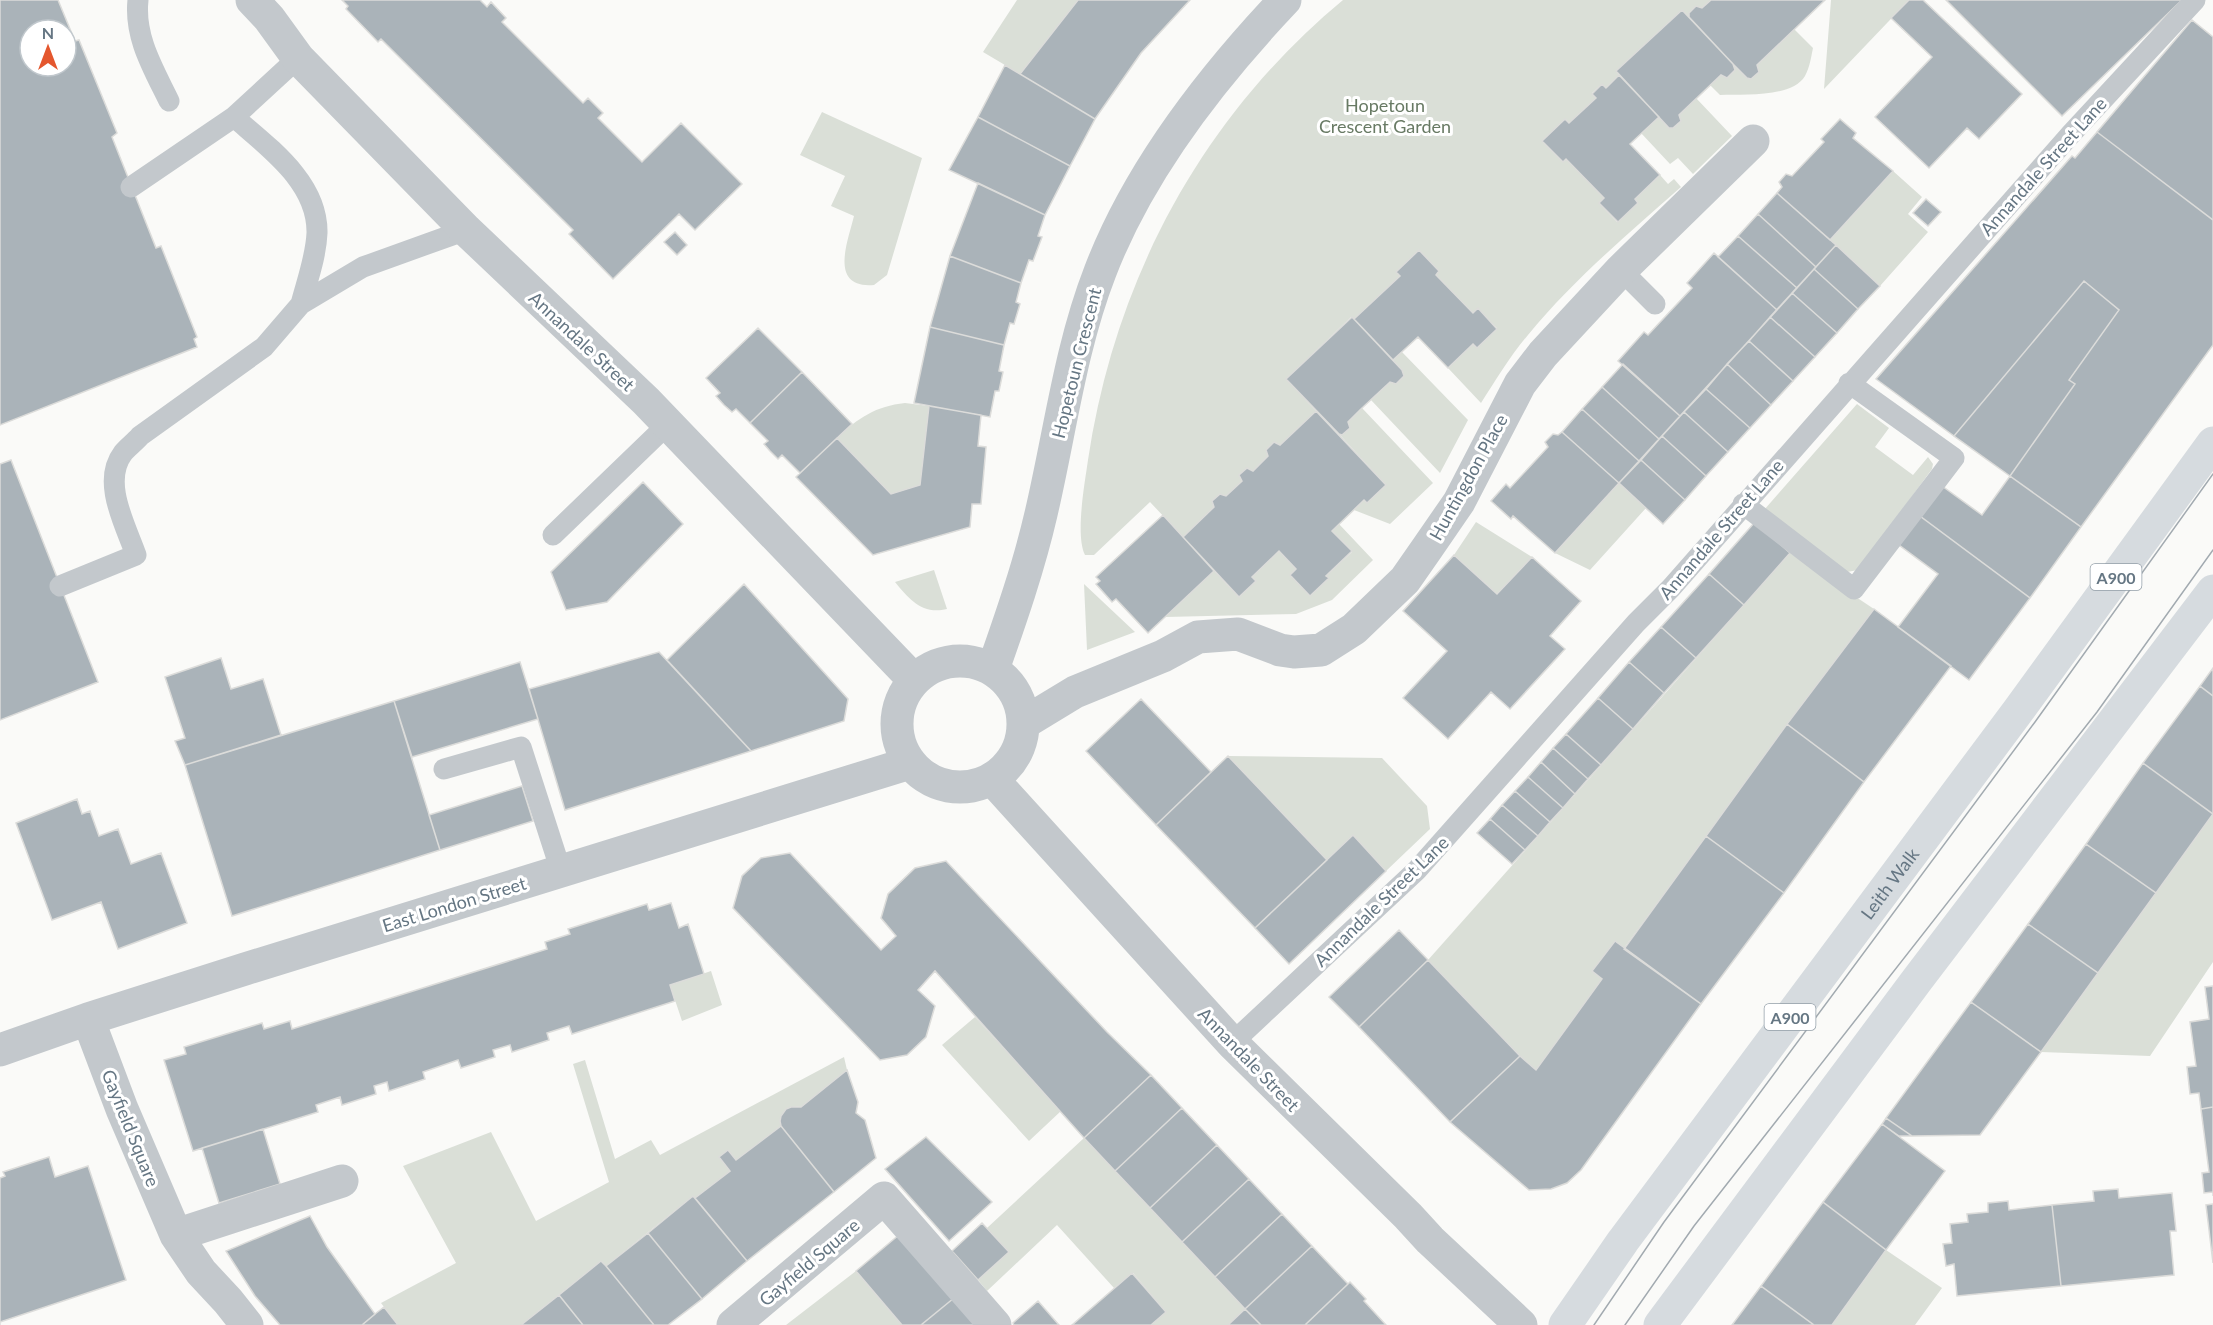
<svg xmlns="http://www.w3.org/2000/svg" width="2213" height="1325" viewBox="0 0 2213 1325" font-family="Lato,sans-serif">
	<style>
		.green { fill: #dadfd7 }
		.building { fill: #aab3b9; stroke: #dcdcda; stroke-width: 1.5; fill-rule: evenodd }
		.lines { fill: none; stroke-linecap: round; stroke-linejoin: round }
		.lane { stroke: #c3c8cc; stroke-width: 21 }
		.street { stroke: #c3c8cc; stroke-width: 33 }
		.primary { stroke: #d6dbdf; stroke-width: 33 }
		.tram { stroke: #a2aab0; stroke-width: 1.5 }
		.labels { text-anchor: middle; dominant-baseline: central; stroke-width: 6; stroke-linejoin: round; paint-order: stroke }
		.shield { fill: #fff; stroke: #939fa8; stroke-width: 1.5 }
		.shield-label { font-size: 16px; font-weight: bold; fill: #657683 }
		.park-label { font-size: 18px; fill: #687a64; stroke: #fff }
		.street-label { font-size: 18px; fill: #657683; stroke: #fff }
	</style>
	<rect width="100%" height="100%" fill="#fafaf8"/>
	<path class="green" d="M1017,0H1078L1020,74L983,52Z
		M1343,0H1711L1702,8L1696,6L1689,13V17L1682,11L1616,71L1619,75L1606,88L1602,84L1592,93L1596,98L1569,123L1565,119L1543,141L1563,162L1566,159L1604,198L1599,203L1617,222L1638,203L1635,199L1660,175L1668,184L1674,179L1681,187C1628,234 1573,280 1528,335C1510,356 1496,380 1481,403L1448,368L1473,344L1477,348L1497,328L1478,309L1473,313L1436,275L1439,271L1419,250L1396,272L1400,276L1354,319L1351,317L1286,379L1316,411L1280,445L1274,442L1267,450L1268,456L1253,471L1247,468L1239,475L1242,481L1226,496L1220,494L1213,501L1214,507L1183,537L1150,502L1094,555H1085C1075,535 1085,482 1088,460C1115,279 1202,117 1343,0Z
		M1831,0H1909L1824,89Z
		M1794,29L1813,48C1811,57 1810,67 1805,76C1792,98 1743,94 1720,95L1710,85L1721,75L1727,78L1734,70L1733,64L1747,78L1751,79L1759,72L1757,65Z
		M1696,98L1732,136L1693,174L1678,158L1670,164L1641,133L1659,117L1669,128H1673L1681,121L1679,115Z
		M822,112L922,158L887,275L874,285C828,289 848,241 854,216L831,206L845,176L800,155Z
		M1893,171L1922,197L1908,214L1928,232L1880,286L1830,240Z
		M1402,352L1468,420L1440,473L1371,400L1390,382L1396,384L1404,376L1402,370L1393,360Z
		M905,403L929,406L920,485L891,494L837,438C858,418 876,406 905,403Z
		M1857,404L1889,428L1875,447L1913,475L1928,457L1933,464L1932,469L1858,570L1847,572L1764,510Z
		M1362,408L1433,483L1390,524L1354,510L1364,500L1367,503L1386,485L1339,434L1342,435L1350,428L1348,422Z
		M1619,483L1646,508L1590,570L1555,553Z
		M1476,522L1532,557L1497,594L1454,555Z
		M1339,524L1373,560L1332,600L1296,614L1165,617L1214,571L1239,597L1256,581L1252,577L1279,551L1296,569L1290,575L1310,596L1328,579L1326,576L1352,552L1332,531Z
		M1790,553L1874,609L1624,948L1615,941L1602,979L1536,1070L1520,1056L1428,960Z
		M934,570L947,609C922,615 909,599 895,582Z
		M1084,584L1135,632L1087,650Z
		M1228,756L1382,758L1427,806L1430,829L1386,871L1353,836L1327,860Z
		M2213,814V962L2150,1056L2041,1052Z
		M711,971L722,1005L682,1021L670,985Z
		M975,1017L1061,1111L1029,1141L942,1045Z
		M844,1057L847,1070L801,1107C787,1105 780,1112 781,1126L736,1160L728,1151L719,1157L730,1171L695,1198L693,1196L606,1266L601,1261L521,1325H398L381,1303L456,1263L403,1166L491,1132L536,1221L609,1182L573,1064L585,1060L615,1159L651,1140L660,1155Z
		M1084,1138L1245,1309L1228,1325H1151L1166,1312L1133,1273L1114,1288L1057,1225L987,1291L978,1280L987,1228Z
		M1886,1250L1942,1288L1915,1325H1832Z
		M856,1271L902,1325H786Z"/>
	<path class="building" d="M0,0H58L75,41L79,40L117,133L112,137L156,248L161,246L197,337L194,339L197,347L0,425ZM30,30H66V66H30Z
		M342,0H480L487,7L491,2L506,18L502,22L583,103L588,98L603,113L598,118L642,162L681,123L742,184L695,230L679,214L613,279L569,234L573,230L381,39L378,42L346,9L348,6Z
		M1078,0H1190L1141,53L1095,119L1020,74Z
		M1711,0H1825L1757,65L1759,72L1751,79L1747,78L1733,64L1689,17V13L1696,6L1702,8Z
		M1909,0H1923L2022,94L1979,139L1967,128L1929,168L1875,117L1932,57L1891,18Z
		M1946,0H2182L2062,116Z
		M1682,10L1733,64L1735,70L1727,78L1721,75L1679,115L1681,121L1673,128H1669L1616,71Z
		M2192,20L2213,37V220L2097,132Z
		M1005,65L1095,119L1070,166L978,117Z
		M1619,75L1659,117L1630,144L1660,175L1635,199L1638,203L1618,222L1599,203L1604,198L1566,159L1563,162L1542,141L1565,119L1569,123L1596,98L1592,94L1602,84L1606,88Z
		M978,117L1070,166L1045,215L949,170Z
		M1840,119L1856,133L1853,138L1893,171L1830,240L1777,193L1782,187L1779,182L1786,174L1792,176L1824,142L1821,139Z
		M2097,132L2213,220V345L2081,527L2010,476L2075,384L2069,380L2119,310L2084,281L1954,436L1876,379L2072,156L2075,158Z
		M978,183L1045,215L1038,236L1042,237L1033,261L1029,260L1021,283L950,256Z
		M1777,193L1836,245L1816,267L1758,214Z
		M1926,199L1941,212L1928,226L1913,213Z
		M1758,214L1816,267L1797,288L1738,236Z
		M675,232L687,245L677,255L664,242Z
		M1738,236L1797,288L1777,310L1718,257Z
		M1836,245L1880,286L1858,309L1814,269Z
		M1419,250L1439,271L1436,275L1473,313L1478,308L1497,329L1477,348L1473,344L1448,368L1418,337L1393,360L1354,319L1400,276L1396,272Z
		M1714,253L1777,310L1680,416L1618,361L1644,332L1648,335L1692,288L1687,283Z
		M950,256L1021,283L1016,302L1020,304L1014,324L1010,323L1004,345L930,327Z
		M1814,269L1858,309L1837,333L1792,293Z
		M2084,281L2119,310L2069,380L2075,384L2010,476L1954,436Z
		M1792,293L1837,333L1815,357L1770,317Z
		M1352,317L1402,370L1404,376L1396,384L1390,382L1362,408L1348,422L1350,428L1342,435L1339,434L1286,379Z
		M1770,317L1815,357L1793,381L1749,341Z
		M930,327L1004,345L999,371L1003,372L999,391H995L990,417L914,403Z
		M758,328L802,372L750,423L736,409L732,412L724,405L716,396L720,393L706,378Z
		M1749,341L1793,381L1771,405L1727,364Z
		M1623,364L1680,416L1659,439L1602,387Z
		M1727,364L1771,405L1750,428L1706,389Z
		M802,372L852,424L800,473L782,455L778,459L770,451L764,444L768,441L750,423Z
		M1602,387L1659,439L1639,461L1582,409Z
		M1706,389L1750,428L1728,452L1684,412Z
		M929,406L981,415L978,446L986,447L981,504H972L970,527L873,555L796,477L837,438L891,494L920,485Z
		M1582,409L1639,461L1619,483L1562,432Z
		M1316,411L1386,485L1367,503L1364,500L1332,531L1352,551L1326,576L1329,578L1310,596L1290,575L1296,569L1279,551L1252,577L1256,581L1239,597L1183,537L1214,507L1212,501L1220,494L1226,496L1242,481L1239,475L1247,468L1253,471L1268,456L1266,450L1274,442L1280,445Z
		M1684,412L1728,452L1706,476L1662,436Z
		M1562,432L1619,483L1555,553L1513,516L1511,519L1491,501L1506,484L1510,488L1548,447L1545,442L1553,434L1558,435Z
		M1662,436L1706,476L1685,500L1641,460Z
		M11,460L98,682L0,720V464Z
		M1641,460L1685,500L1663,524L1619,483Z
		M2010,476L2081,527L2030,598L1920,516L1942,486L1982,515Z
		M643,482L683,524L607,602L566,610L551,572Z
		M1163,515L1214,571L1148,633L1116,599L1112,602L1096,584L1100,581L1096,577Z
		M1920,516L2030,598L1969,680L1898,627L1938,574L1899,545Z
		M1755,522L1790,553L1744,605L1709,574Z
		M1454,555L1497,594L1532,557L1581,601L1550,636L1565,649L1510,709L1491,692L1448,739L1403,698L1447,651L1403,611Z
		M1709,574L1744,605L1696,658L1661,627Z
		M744,584L848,699L844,721L751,751L667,660Z
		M1874,609L1951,666L1864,782L1787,724Z
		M1661,627L1696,658L1664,693L1629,662Z
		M659,652L751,751L565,810L529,689Z
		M221,658L231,689L263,679L281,735L185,765L175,741L185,738L165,677Z
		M520,662L538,719L412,757L394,701Z
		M1629,662L1664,693L1633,729L1598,698Z
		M2213,668V696L2200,686Z
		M2200,686L2213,696V814L2143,763Z
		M1598,698L1633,729L1601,765L1566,734Z
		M1141,699L1211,772L1156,825L1086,751Z
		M394,701L440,850L232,916L185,765Z
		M1787,724L1864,782L1784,893L1706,836Z
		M1566,734L1601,765L1588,779L1553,748Z
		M1553,748L1588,779L1575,794L1541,762Z
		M1228,756L1327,860L1255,928L1156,825Z
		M1541,762L1575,794L1563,808L1528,777Z
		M2143,763L2213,814L2156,893L2086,844Z
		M1528,777L1563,808L1550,822L1515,791Z
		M522,786L533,821L440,850L429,815Z
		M1515,791L1550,822L1538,836L1502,805Z
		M77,799L82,814L90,811L99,836L118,829L131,864L161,853L187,923L118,949L101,902L52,920L16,823Z
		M1502,805L1538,836L1525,850L1490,819Z
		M1490,819L1525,850L1512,864L1477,833Z
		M1353,835L1386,871L1289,964L1255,928Z
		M1706,836L1784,893L1701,1004L1624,949Z
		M2086,844L2156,893L2098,973L2028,924Z
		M790,853L881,950L896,936L881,918L888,894L915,868L946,861L1107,1032L1151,1075L1084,1138L935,971L918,990L935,1006L926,1037L907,1055L880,1060L733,908L742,876L761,858Z
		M671,903L679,928L688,924L704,974L670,985L675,1001L572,1034L569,1026L547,1033L549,1040L512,1052L510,1045L493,1050L495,1057L461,1068L458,1060L423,1072L425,1079L389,1091L387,1082L374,1086L376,1094L342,1105L340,1097L316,1105L318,1112L193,1151L164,1060L186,1054L184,1047L262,1023L264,1029L290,1021L292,1029L547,949L545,942L570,934L568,929L647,904L649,910Z
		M2028,924L2098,973L2041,1052L1971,1002Z
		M1399,930L1428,960L1359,1027L1329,997Z
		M1615,941L1701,1004L1581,1170L1567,1183L1551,1189L1529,1190L1450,1122L1520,1056L1536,1070L1602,979L1592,971Z
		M1428,960L1520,1056L1450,1122L1359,1027Z
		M2213,986V1107L2201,1109L2199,1093L2190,1094L2187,1067L2196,1066L2190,1022L2209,1019L2205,987Z
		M1971,1002L2041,1052L1980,1135L1912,1136L1886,1118Z
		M847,1070L858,1102L856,1113L865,1120L876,1158L834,1192L781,1126L780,1121L781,1116L786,1109L791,1107H801Z
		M1151,1075L1182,1108L1115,1171L1084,1138Z
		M2213,1107V1196V1192L2204,1193L2202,1173L2209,1172L2201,1109Z
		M1182,1108L1217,1145L1150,1208L1115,1171Z
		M1886,1118L1912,1136H1899L1882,1124Z
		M1882,1124L1945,1171L1886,1250L1823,1202Z
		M781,1126L834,1192L747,1261L695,1198L730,1171L719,1157L728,1150L736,1160Z
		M263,1129L280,1184L219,1203L202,1148Z
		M926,1137L992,1202L949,1241L885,1169Z
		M1217,1145L1249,1179L1182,1242L1150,1208Z
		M49,1157L55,1177L88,1166L126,1280L0,1322V1325V1178L5,1176L3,1172Z
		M1249,1179L1282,1214L1215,1277L1182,1242Z
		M2118,1189L2119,1198L2172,1193L2176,1231H2170L2174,1275L2061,1286L2052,1205L2094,1201L2093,1191Z
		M693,1196L747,1261L702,1299L648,1233Z
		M2008,1201L2009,1210L2052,1205L2061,1286L1957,1296L1954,1264L1946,1266L1943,1244L1952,1243L1950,1224L1968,1222L1967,1214L1988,1212V1203Z
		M1823,1202L1886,1250L1832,1325H1814L1761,1286Z
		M2213,1204V1263L2206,1205Z
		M1282,1214L1312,1246L1245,1309L1215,1277Z
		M310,1216L327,1247L375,1314L362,1325H280L255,1296L226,1251Z
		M982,1223L1009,1252L978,1280L952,1251Z
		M648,1233L702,1299L668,1325H654L606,1266Z
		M900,1234L954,1298L921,1325H902L856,1271Z
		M1312,1246L1348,1284L1305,1325H1261L1245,1309Z
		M601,1261L606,1266L654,1325H583L559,1295Z
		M1132,1273L1166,1312L1151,1325H1072Z
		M1350,1282L1366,1299L1364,1301L1386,1325H1305Z
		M1761,1286L1814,1325H1732Z
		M559,1295L583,1325H521Z
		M954,1298L977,1325H921Z
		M1038,1301L1059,1325H1014L1013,1323Z
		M384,1307L398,1325H362L375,1314Z
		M1245,1309L1261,1325H1228Z"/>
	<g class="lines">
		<path class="lane" d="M138,0C134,37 153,68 169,101
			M234,117C268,147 318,182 317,233C316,257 307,281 301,304
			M131,187L234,117L298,58
			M1621,270L1655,304
			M1743,504L1854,589L1954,458L1849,383
			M553,535L668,424
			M60,586L136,555C126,526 101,482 123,453C128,447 135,442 140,436L264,347L301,304L363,267L466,230
			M444,769L521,747L561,871
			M1232,1043L1417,870L1636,623L1671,588L2070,135L2195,0"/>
		<path class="street" d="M252,0L269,18L298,58L466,230L646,401L914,680
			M897 724a63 63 0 1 1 126 0a63 63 0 1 1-126 0Z
			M993,669C1011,618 1029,566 1041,514C1060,433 1070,349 1100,272C1138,172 1212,77 1285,0
			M1024,723L1075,692L1163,656L1198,637L1238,634L1280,650L1294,652L1321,650L1354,629L1405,580L1428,547L1459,502L1520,384L1543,354L1621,270L1753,141
			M992,779L1232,1043L1408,1216L1430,1240L1521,1325
			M88,1019L122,1109L176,1235L201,1272L228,1301L247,1325
			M0,1050L88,1019L245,969L910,763
			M176,1235L342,1181
			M733,1325L884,1198L995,1325"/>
		<g class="primary">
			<path id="s1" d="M1565,1325L1623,1241L2018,711L2213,443"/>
			<path d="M1660,1325L1917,980L2213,591"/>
		</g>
		<path class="tram" d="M1594,1325L1664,1222L2035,722L2213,474
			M1625,1325L1694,1226L2097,712L2213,550"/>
	</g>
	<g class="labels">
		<g class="shield">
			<rect x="2090.5" y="564" width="51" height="26" rx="4.5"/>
			<rect x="1764.5" y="1004" width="51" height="26" rx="4.5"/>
		</g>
		<g class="shield-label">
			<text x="2116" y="577">A900</text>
			<text x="1790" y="1017">A900</text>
		</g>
		<g class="park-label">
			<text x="1385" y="105">Hopetoun<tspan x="1385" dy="21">Crescent Garden</tspan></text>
		</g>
		<g class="street-label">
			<text transform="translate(2043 166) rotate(-48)">Annandale Street Lane</text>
			<text transform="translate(582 341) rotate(43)">Annandale Street</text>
			<text transform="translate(1076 363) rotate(-76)">Hopetoun Crescent</text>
			<text transform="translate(1468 477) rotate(-61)">Huntingdon Place</text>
			<text transform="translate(1721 529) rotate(-49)">Annandale Street Lane</text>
			<text stroke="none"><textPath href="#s1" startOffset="548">Leith Walk</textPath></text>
			<text transform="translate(1381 901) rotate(-44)">Annandale Street Lane</text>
			<text transform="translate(454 904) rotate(-17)">East London Street</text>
			<text transform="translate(1249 1059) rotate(46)">Annandale Street</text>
			<text transform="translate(131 1128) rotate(68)">Gayfield Square</text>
			<text transform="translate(809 1262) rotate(-40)">Gayfield Square</text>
		</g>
	</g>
	<g transform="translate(48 48)"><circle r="28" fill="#ffffff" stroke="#c1c8cd" stroke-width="1.5"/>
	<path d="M0-4.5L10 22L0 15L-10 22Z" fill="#e4572e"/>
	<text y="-9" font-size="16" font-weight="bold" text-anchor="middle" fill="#657683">N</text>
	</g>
</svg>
